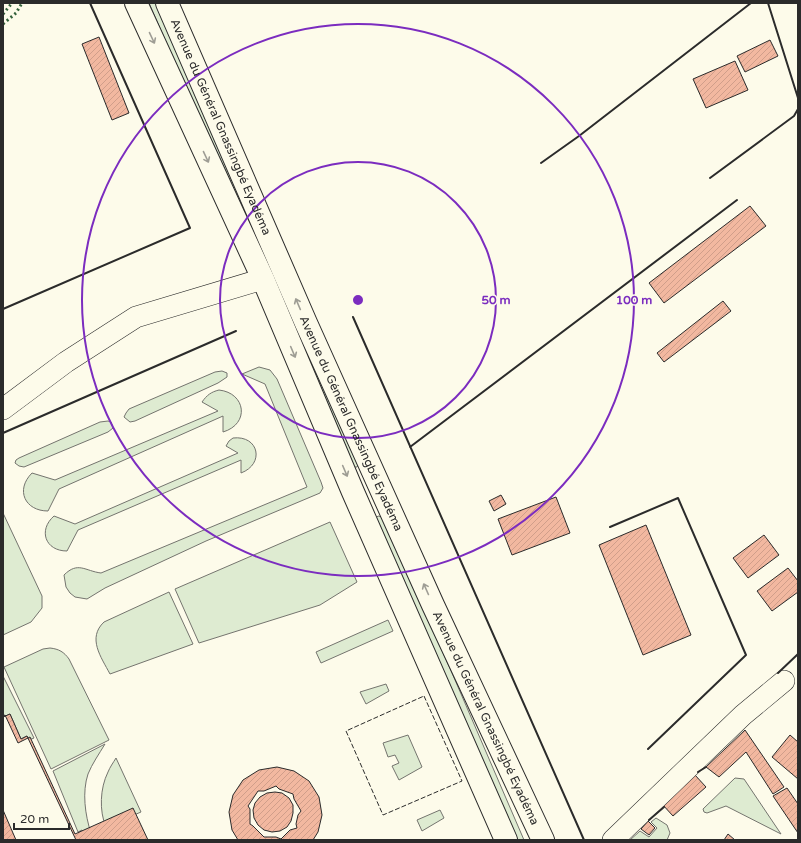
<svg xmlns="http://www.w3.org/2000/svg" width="801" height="843" viewBox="0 0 801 843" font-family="'Varela Round',sans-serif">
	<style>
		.grass { fill: #deebd1; stroke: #74746e }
		.building { fill: url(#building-hatch); stroke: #2b2b2b; fill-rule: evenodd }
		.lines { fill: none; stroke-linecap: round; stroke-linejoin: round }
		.minor-casing { stroke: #2b2b2b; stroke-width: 22 }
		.major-casing { stroke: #2b2b2b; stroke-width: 24 }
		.minor { stroke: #fdfbea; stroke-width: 21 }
		.major { stroke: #fdfbea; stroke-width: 22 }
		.hedge { stroke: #34623c; stroke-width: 3; stroke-dasharray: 2 3; stroke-linecap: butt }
		.fence { stroke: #2b2b2b; stroke-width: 1; stroke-dasharray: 5 2; stroke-linecap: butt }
		.wall { stroke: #2b2b2b; stroke-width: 2 }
		.oneway { stroke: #9e9d94 }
		.ring { fill: none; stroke: #7b2cbf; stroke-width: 2 }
		.labels { text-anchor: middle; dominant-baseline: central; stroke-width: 3; stroke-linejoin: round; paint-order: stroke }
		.street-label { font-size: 12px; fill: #2b2b2b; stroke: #fdfbea }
		.centre { fill: #7b2cbf; stroke: #fdfbea; stroke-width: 2 }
		.ring-label { font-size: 12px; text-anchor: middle; font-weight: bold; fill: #7b2cbf; stroke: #fdfbea; stroke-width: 3; stroke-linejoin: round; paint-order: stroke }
	</style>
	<defs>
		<pattern id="building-hatch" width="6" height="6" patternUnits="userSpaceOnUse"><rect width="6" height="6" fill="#f2b8a0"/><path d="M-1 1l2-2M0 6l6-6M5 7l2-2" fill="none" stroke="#d09e8a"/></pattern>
	</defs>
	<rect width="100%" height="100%" fill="#fdfbea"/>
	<path class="grass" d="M149,3H159L286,304L284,305L233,196Z
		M305,355H308L359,464L357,467H354Z
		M259,367L270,370L277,379L321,482L323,488L320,493L206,541L105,588L87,599L75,597L70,593L66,587L64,575C78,561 85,571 101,573L307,487L265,384L242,374Z
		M222,371L227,373V377L218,383L135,421L130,422L124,417L126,413L129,409L215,372Z
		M219,390C246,393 250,424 223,432V416L59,489L48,511C25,511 15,490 32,473L55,480L218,411L202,402C207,395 211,392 219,390Z
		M108,421L111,422L113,428L108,432L24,467L19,466L15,463L16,460L19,458L100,422Z
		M233,438C259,435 265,464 241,473V460L78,530L67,551C45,551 38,530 54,516L75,524L238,453L226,446L229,441Z
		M3,513L42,596V608L31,622L3,635Z
		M378,516L382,517L385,522L452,673L524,840H514L376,518Z
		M330,522L357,582L320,605L199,643L175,589Z
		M169,592L193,644L110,674C101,657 87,638 104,622Z
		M388,620L393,631L321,663L316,652Z
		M50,648C59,649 64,652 69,659L109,740L51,769L4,667L43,649Z
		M3,676L34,738L29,740L27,736L21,739L10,714L3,717Z
		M386,684L389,691L366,704L360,692Z
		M408,735L422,767L399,780L392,766L399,763L395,755L388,757L383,743Z
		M105,744C99,754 92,764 88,774C82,792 85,815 91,833L85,836L82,830L78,832L53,771Z
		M116,758L141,812L106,827C99,811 100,788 108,772C110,767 113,763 116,758Z
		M735,778L744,779L781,834L726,806L707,813L704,812L703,809Z
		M440,810L444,818L422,831L417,820Z
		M656,818L667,825L670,833L667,840H630L640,831L649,837L657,828L651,822Z"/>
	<path class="building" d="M99,37L129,113L112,120L82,44Z
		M770,40L778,56L745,72L737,56Z
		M735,61L748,90L706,108L693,79Z
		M750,206L766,226L664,303L649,283Z
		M723,301L731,311L664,362L657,353Z
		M501,495L506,504L494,511L489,501Z
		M556,497L570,533L512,555L498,519Z
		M646,525L691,635L643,655L599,545Z
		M764,535L779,555L748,578L733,558Z
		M788,568L798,581V592L772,611L757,591Z
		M10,714L21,739L27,736L76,840H16L3,810V717Z
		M5,715L18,743L30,737L75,834L133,808L148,840H3V716Z
		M745,730L784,787L773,794L746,752L719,777L706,767Z
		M790,735L798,742V779L772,757Z
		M277,767L294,771L309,781L319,797L322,815L318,832L313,840H238L232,830L229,812L233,795L243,780L259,770Z
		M695,775L706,787L673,816L662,804Z
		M276,786L279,789L293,794L294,799L301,811L298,815L296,824L297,828L290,830L281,839L276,837H264L253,826L250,824V809L248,806L258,791H264ZM275,792L282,793L289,798L293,805V813L291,821L287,827L280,831L272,832L264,830L258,825L254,818L253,810L255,803L260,797L267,793Z
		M787,788L798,804V833L773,796Z
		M648,821L655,828L649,835L641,829Z
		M728,834L735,840H724Z"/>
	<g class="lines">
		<defs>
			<path id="minor" d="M3,409L66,362L136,317L263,279
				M613,840L743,715L784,681"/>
			<g id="major">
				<path d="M136,3L263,279L353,492L506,840"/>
				<path id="s1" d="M167,3L306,323L433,605L543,840"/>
			</g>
		</defs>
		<use href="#minor" class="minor-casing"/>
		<use href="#major" class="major-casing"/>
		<use href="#minor" class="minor"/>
		<use href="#major" class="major"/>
		<path class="hedge" d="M3,14L12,3
			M3,24L16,13L22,3"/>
		<path class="fence" d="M424,696L462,781L383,815L346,731Z"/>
		<path class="wall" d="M768,3L798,98
			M541,163L579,136L751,3
			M710,178L794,116L798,109
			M3,309L190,228L90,3
			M353,317L584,840
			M3,433L236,331
			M410,447L737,200
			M610,527L678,498L746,655L648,749
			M778,673L798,654
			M698,772L706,767
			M649,820L664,807"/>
	</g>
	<defs><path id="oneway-shaft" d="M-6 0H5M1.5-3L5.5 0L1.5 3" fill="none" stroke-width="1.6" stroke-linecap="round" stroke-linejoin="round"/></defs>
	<g class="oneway">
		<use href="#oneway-shaft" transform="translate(152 38) rotate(65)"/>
		<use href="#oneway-shaft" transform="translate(206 157) rotate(65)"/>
		<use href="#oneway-shaft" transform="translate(298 304) rotate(-113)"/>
		<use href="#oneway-shaft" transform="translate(293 352) rotate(67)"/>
		<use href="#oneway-shaft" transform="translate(345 471) rotate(67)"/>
		<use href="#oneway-shaft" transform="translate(426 589) rotate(-114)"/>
	</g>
	<g class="ring">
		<circle cx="358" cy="300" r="138"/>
		<circle cx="358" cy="300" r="276"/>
	</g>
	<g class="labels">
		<g class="street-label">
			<text stroke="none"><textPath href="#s1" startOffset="135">Avenue du Général Gnassingbé Eyadéma</textPath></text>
			<text stroke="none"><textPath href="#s1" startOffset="459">Avenue du Général Gnassingbé Eyadéma</textPath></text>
			<text stroke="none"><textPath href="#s1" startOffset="783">Avenue du Général Gnassingbé Eyadéma</textPath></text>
		</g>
	</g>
	<circle cx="358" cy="300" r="6" class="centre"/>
	<g class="ring-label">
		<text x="496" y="304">50 m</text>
		<text x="634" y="304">100 m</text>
	</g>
	<rect width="801" height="843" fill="none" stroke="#2b2b2b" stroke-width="8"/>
	<path d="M14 823v6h55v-6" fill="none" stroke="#2b2b2b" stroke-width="2"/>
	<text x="20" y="823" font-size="12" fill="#2b2b2b" stroke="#fdfbea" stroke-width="3" paint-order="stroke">20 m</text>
</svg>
